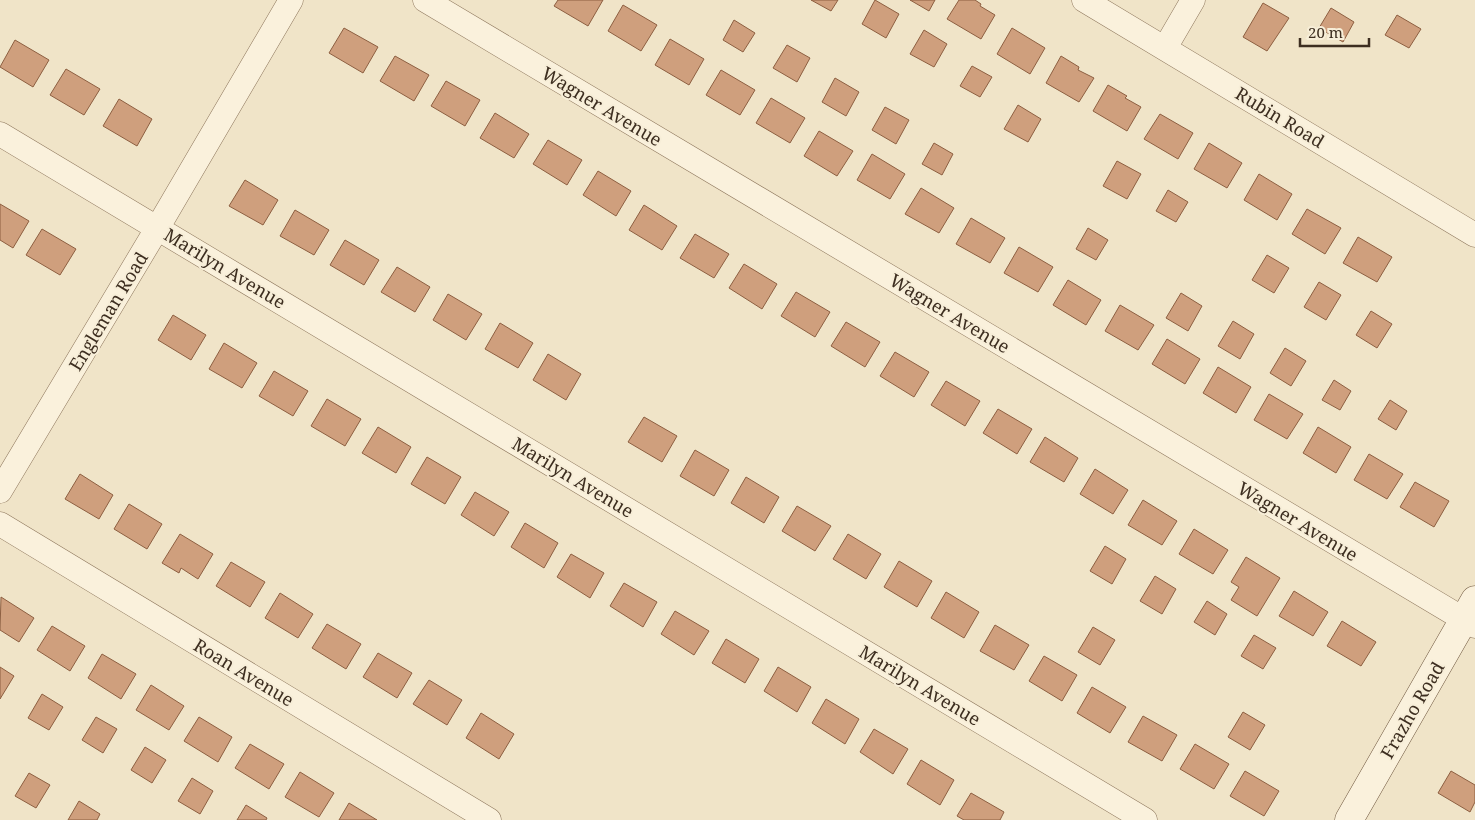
<svg xmlns="http://www.w3.org/2000/svg" width="1475" height="820" viewBox="0 0 1475 820" font-family="'Noto Serif',serif">
	<style>
		.building { fill: #cf9f7d; stroke: #8d5f41 }
		.lines { fill: none; stroke-linecap: round; stroke-linejoin: round }
		.street-casing { stroke: #8d765c; stroke-width: 25 }
		.secondary-casing { stroke: #6f573f; stroke-width: 29 }
		.street { stroke: #faf1dc; stroke-width: 24 }
		.secondary { stroke: #faf1dc; stroke-width: 28 }
		.labels { text-anchor: middle; dominant-baseline: central; stroke-width: 4; stroke-linejoin: round; paint-order: stroke }
		.street-label { font-size: 18px; fill: #3d2e20; stroke: #f7eed8 }
	</style>
	<rect width="100%" height="100%" fill="#f0e4c8"/>
	<path class="building" d="M558,0H603L588,26L554,6Z
		M811,0H838L831,11Z
		M875,0L899,14L886,38L862,24Z
		M910,0H935L929,11Z
		M959,0H975L981,4L980,6L995,15L981,39L947,19Z
		M1263,3L1289,18L1267,51L1243,37Z
		M623,5L657,25L641,51L608,31Z
		M1331,8L1354,22L1343,42L1319,28Z
		M1397,15L1421,29L1409,48L1385,35Z
		M734,20L755,33L743,52L723,40Z
		M344,28L378,47L363,73L329,53Z
		M1012,28L1045,48L1030,74L997,54Z
		M924,30L947,44L934,67L910,54Z
		M670,39L704,59L689,85L655,65Z
		M15,40L49,60L33,87L0,67Z
		M787,45L810,58L797,82L773,68Z
		M395,56L429,75L414,101L380,81Z
		M1061,56L1079,67L1078,70L1094,78L1079,102L1046,83Z
		M972,66L992,77L980,97L960,86Z
		M66,69L100,89L84,115L50,95Z
		M721,70L755,90L740,115L706,95Z
		M835,78L859,92L846,116L822,102Z
		M446,81L480,100L465,126L431,106Z
		M1108,85L1127,96L1125,98L1141,107L1127,131L1093,111Z
		M771,98L805,118L790,143L756,123Z
		M119,99L152,119L137,146L103,126Z
		M1018,105L1041,119L1028,142L1004,129Z
		M885,107L909,120L896,144L872,130Z
		M495,113L529,134L514,158L480,138Z
		M1160,114L1193,133L1178,159L1144,139Z
		M819,131L853,151L837,176L804,156Z
		M548,140L582,160L567,185L533,164Z
		M934,143L953,154L942,175L922,164Z
		M1209,143L1242,163L1227,188L1194,169Z
		M872,154L905,174L890,199L857,180Z
		M1117,161L1141,174L1127,199L1103,186Z
		M598,171L631,191L616,216L583,195Z
		M1259,174L1292,194L1277,220L1244,200Z
		M245,180L278,200L263,225L229,206Z
		M921,188L954,208L939,233L905,214Z
		M1168,190L1188,202L1176,222L1156,211Z
		M0,204L29,221L13,248L0,240Z
		M644,205L677,226L662,250L629,230Z
		M1307,209L1341,228L1325,254L1292,234Z
		M295,210L329,230L314,255L280,236Z
		M971,218L1005,238L990,263L956,244Z
		M1088,228L1108,240L1096,260L1076,249Z
		M42,229L76,249L60,275L26,255Z
		M695,234L729,254L714,278L680,258Z
		M1358,237L1392,257L1377,282L1343,263Z
		M345,240L379,260L364,285L330,265Z
		M1019,247L1053,267L1038,292L1004,273Z
		M1267,255L1289,268L1274,293L1252,280Z
		M744,264L777,284L762,309L729,288Z
		M397,267L430,287L415,312L381,292Z
		M1068,280L1101,300L1086,325L1053,305Z
		M1319,282L1341,295L1326,320L1304,307Z
		M796,292L830,312L815,337L781,316Z
		M1181,293L1202,306L1188,331L1166,318Z
		M448,294L482,314L466,340L433,320Z
		M1120,305L1154,325L1138,350L1105,331Z
		M1371,311L1392,324L1377,348L1356,335Z
		M173,315L206,335L191,360L158,340Z
		M1233,321L1254,334L1240,359L1218,346Z
		M846,322L880,342L865,367L831,346Z
		M500,323L533,343L518,368L485,349Z
		M1167,339L1200,359L1185,384L1152,364Z
		M224,343L257,363L242,388L209,369Z
		M1285,348L1306,361L1291,386L1270,373Z
		M895,352L929,372L914,397L880,376Z
		M548,354L581,374L566,400L533,380Z
		M1218,367L1251,387L1236,413L1203,393Z
		M274,371L308,391L293,416L259,396Z
		M1334,380L1351,391L1340,410L1322,400Z
		M946,381L980,401L965,426L931,405Z
		M1269,394L1303,414L1287,439L1254,420Z
		M327,399L361,419L345,446L311,426Z
		M1390,400L1407,411L1396,430L1378,419Z
		M998,409L1032,429L1017,454L983,433Z
		M644,417L677,436L662,462L628,442Z
		M378,427L411,447L396,473L362,453Z
		M1318,427L1351,447L1336,473L1303,453Z
		M1045,437L1078,458L1064,482L1030,462Z
		M695,450L729,470L714,496L680,476Z
		M1369,454L1403,474L1387,499L1354,480Z
		M427,457L461,477L445,504L411,484Z
		M1095,469L1128,490L1113,514L1080,494Z
		M80,474L113,495L99,519L65,499Z
		M746,477L779,497L764,523L731,503Z
		M1415,482L1449,501L1434,527L1400,507Z
		M475,492L509,512L494,536L461,515Z
		M1143,500L1177,521L1162,545L1128,525Z
		M129,504L162,524L147,549L114,529Z
		M797,506L831,526L815,551L782,531Z
		M525,523L558,543L544,568L511,547Z
		M1194,529L1228,550L1213,574L1179,554Z
		M180,534L213,554L198,579L181,568L179,573L162,563Z
		M848,534L881,554L866,579L833,559Z
		M1105,546L1126,559L1112,584L1090,571Z
		M571,554L604,573L590,598L557,577Z
		M1246,557L1280,578L1257,616L1231,600L1239,587L1231,582Z
		M899,561L932,581L917,607L884,587Z
		M231,562L265,582L250,607L216,586Z
		M1155,576L1176,589L1162,614L1140,601Z
		M624,583L657,602L643,627L610,606Z
		M1294,591L1328,612L1313,636L1279,616Z
		M946,592L979,612L964,638L931,618Z
		M280,593L313,614L298,638L265,618Z
		M1,597L34,618L19,642L0,630Z
		M1207,601L1227,614L1215,635L1194,622Z
		M675,611L709,631L694,655L661,634Z
		M1342,621L1376,642L1361,666L1327,646Z
		M327,624L361,644L346,669L312,648Z
		M995,625L1029,645L1014,670L980,651Z
		M52,626L85,646L70,671L37,650Z
		M1093,627L1115,640L1100,665L1078,652Z
		M1254,635L1276,648L1263,669L1241,656Z
		M726,639L759,659L745,683L712,663Z
		M378,653L412,673L397,698L363,677Z
		M102,654L136,674L121,699L88,678Z
		M1044,656L1077,675L1062,701L1029,681Z
		M0,667L14,676L0,699Z
		M778,667L811,687L797,712L764,691Z
		M429,680L462,700L447,725L413,704Z
		M151,685L184,706L169,730L136,710Z
		M1092,687L1126,707L1110,733L1077,713Z
		M42,694L63,707L49,730L28,718Z
		M826,699L859,719L845,744L812,723Z
		M1243,712L1265,725L1250,750L1228,737Z
		M481,713L514,734L499,759L466,738Z
		M1143,716L1177,735L1162,761L1128,742Z
		M96,717L117,729L103,753L82,740Z
		M199,717L232,737L218,762L184,741Z
		M874,729L908,749L893,774L860,752Z
		M250,744L284,764L269,789L235,768Z
		M1195,744L1229,764L1214,789L1180,769Z
		M145,747L166,760L152,783L131,770Z
		M921,760L954,780L940,805L907,784Z
		M1245,771L1279,791L1264,816L1230,796Z
		M1451,771L1475,785V802L1470,812L1438,793Z
		M300,772L334,793L319,817L285,797Z
		M29,773L50,785L36,808L15,796Z
		M192,778L213,791L200,814L178,801Z
		M971,793L1004,812L1000,820H964L957,816Z
		M79,801L100,814L97,820H68Z
		M349,803L377,820H339Z
		M246,805L267,818L266,820H237Z"/>
	<g class="lines">
		<defs>
			<path id="street" d="M425,0L1475,626
				M1084,0L1475,235
				M1165,48L1193,0
				M0,134L1145,820
				M0,491L158,227L291,0
				M0,524L489,820"/>
			<path id="secondary" d="M1349,820L1475,600"/>
		</defs>
		<use href="#street" class="street-casing"/>
		<use href="#secondary" class="secondary-casing"/>
		<use href="#street" class="street"/>
		<use href="#secondary" class="secondary"/>
	</g>
	<g class="labels">
		<g class="street-label">
			<text transform="translate(602 106) rotate(31)">Wagner Avenue</text>
			<text transform="translate(1280 117) rotate(31)">Rubin Road</text>
			<text transform="translate(225 268) rotate(31)">Marilyn Avenue</text>
			<text transform="translate(108 311) rotate(-59)">Engleman Road</text>
			<text transform="translate(950 313) rotate(31)">Wagner Avenue</text>
			<text transform="translate(573 477) rotate(31)">Marilyn Avenue</text>
			<text transform="translate(1298 521) rotate(31)">Wagner Avenue</text>
			<text transform="translate(244 672) rotate(31)">Roan Avenue</text>
			<text transform="translate(920 685) rotate(31)">Marilyn Avenue</text>
			<text transform="translate(1412 710) rotate(-60)">Frazho Road</text>
		</g>
	</g>
	<path d="M1300 38v8h69v-8" fill="none" stroke="#3d2e20" stroke-width="2.5"/>
	<text x="1308" y="38" font-size="15" fill="#3d2e20" stroke="#f7eed8" stroke-width="4" paint-order="stroke">20 m</text>
</svg>
